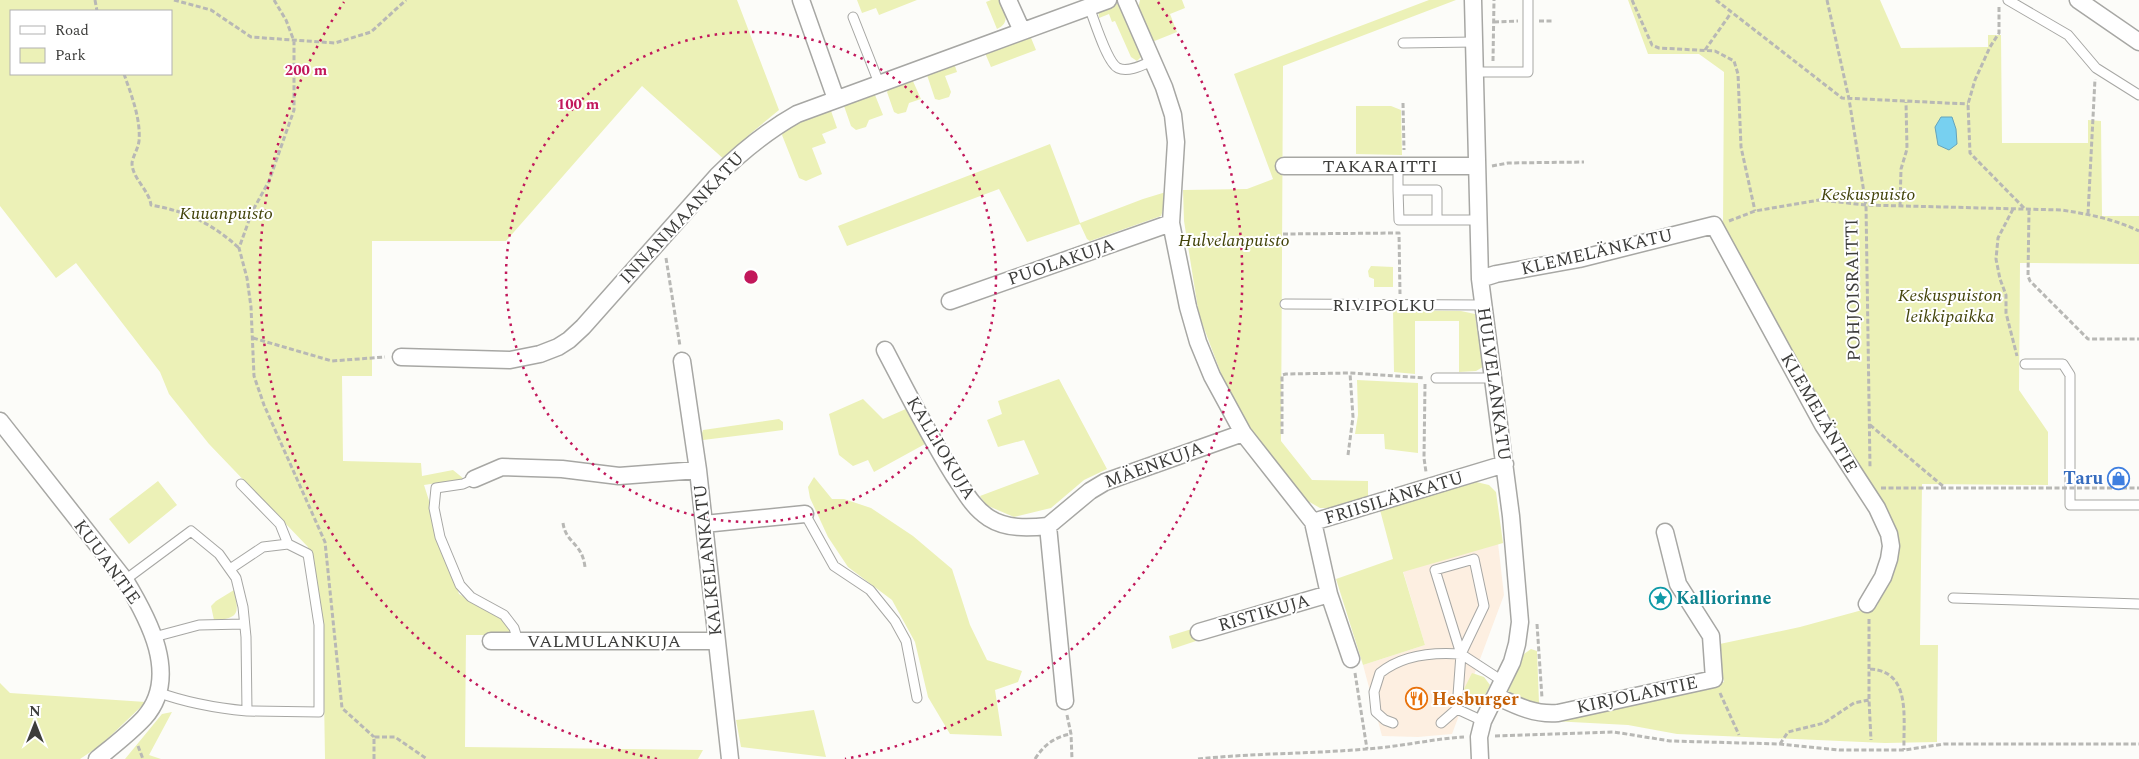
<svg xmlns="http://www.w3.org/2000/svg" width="2139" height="759" viewBox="0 0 2139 759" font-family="Spectral,serif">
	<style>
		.commercial { fill: #fdefe1 }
		.green { fill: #ecf1b7; fill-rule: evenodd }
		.water { fill: #77d0f0; stroke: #66a4ba }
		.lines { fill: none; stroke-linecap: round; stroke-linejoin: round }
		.service-casing { stroke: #a7a7a4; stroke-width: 11 }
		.minor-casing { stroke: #a7a7a4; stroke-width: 19 }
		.path { stroke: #b8b8b5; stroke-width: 3; stroke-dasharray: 5 2.5; stroke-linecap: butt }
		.service { stroke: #fff; stroke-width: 9 }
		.minor { stroke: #fff; stroke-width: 16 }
		.path-bridge { stroke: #b8b8b5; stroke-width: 3; stroke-dasharray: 5 2.5; stroke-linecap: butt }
		.ring { fill: none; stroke: #c2185b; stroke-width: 2.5; stroke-dasharray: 2.5 5 }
		.labels { text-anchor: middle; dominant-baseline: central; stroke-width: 4; stroke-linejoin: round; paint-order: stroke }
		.street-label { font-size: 18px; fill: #3d3d3b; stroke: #fff }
		.park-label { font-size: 18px; font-style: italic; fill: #43440a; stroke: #fff }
		.shop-label { font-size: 18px; font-weight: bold; fill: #366cbe; stroke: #fff; text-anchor: end }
		.culture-label { font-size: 18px; font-weight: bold; fill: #0d838f; stroke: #fff; text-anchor: start }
		.food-label { font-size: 18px; font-weight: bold; fill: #c56008; stroke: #fff; text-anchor: start }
		.centre { fill: #c2185b; stroke: #fff; stroke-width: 2.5 }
		.ring-label { font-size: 15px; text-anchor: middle; font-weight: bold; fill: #c2185b; stroke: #fff; stroke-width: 4; stroke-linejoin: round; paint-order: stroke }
	</style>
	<rect width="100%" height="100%" fill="#fcfcf9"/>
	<path class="commercial" d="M1492,491L1504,595L1452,734L1418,737L1382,736L1363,665L1425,645L1387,517Z"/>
	<path class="green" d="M0,0H737L779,110L750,134L726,161L642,86L506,241H372V376H342L343,461L421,463L422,476L453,470L464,479L424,485L459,594L501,619L512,632L510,635H466L465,747L703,750L698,759H325L323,633L308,547L209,444L169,394L160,372L76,263L56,278L0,206ZM11,11H171V74H11Z
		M857,0H917L879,15L876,8L862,13Z
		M991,0H1000C1005,11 1011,23 997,29L986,2Z
		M1140,0H1182L1185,8L1170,14L1177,32L1152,42L1138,9Z
		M1429,0H1456L1283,66L1281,441L1312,480L1368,481V496L1337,508H1320L1306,500L1252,431L1222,376L1199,315L1184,221L1183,190L1247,189L1273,179L1234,74Z
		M1628,0H1880L1901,48L1988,47V35H2001L2002,143H2088V120L2101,121L2102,216H2139V264L2020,263L2019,390L2048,432V485L1922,484L1920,645H1938L1937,742L1885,743L1677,734L1628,725L1552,721L1724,682L1715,645L1800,627L1877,606L1895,557L1831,427L1723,228L1724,72L1699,54H1648Z
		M1108,3L1119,4L1142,56L1137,61L1131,57L1115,21L1112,22L1109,14L1099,18L1098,7Z
		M1029,33L1036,50L991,67L985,53Z
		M954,63L957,72L945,76L951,92L949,97L939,100L935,99L927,75Z
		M912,79L921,99L909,103L906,112L898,114L894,112L887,92L891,85Z
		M869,93L875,95L883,115L869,120L866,127L856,130L851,126L844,106L847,100Z
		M1356,106H1391L1401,110L1402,155L1356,154Z
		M830,108L837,128L822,134L826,143L812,148L822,174L806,181L799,178L782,135L786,126Z
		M1050,144L1080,223L1143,199L1166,192L1167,199L1161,216L1090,241L1087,239L1080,224L1027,242L999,189L847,246L838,226Z
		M1371,266L1393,267V287H1374V279L1369,277L1368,271Z
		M1393,310L1461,311L1475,314L1483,367L1476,371L1459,372V321H1415V374L1394,372Z
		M1059,379L1107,469L1084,480L1051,508L1014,517L986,505L980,496L1039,474L1024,440L998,447L987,420L1002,414L998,401Z
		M1357,380L1418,383V453L1385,449L1384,434H1355L1358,415Z
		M863,399L883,419L908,408L925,444L874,472L868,460L853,466L839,455L829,414Z
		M779,419L783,422V430L703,440L701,436L703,430Z
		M814,477L832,499H844L871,508L913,536L952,569L970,625L987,660L1022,671L1018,682L995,690L1002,736L950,734L928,697L915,642L892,600L848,567L828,537L810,498L808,487Z
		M158,481L177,505L129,544L109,519Z
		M1472,481L1489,485L1496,492L1503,543L1403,572L1425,645L1363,665L1336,579L1393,559L1380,510Z
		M234,590C239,612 240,619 214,620L211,606L216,601Z
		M1195,628L1199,640L1172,649L1169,636Z
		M1531,649L1537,651L1539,703L1535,707L1510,698L1508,692L1524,654Z
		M1472,673L1484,677L1490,685L1484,697L1475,706L1468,705L1463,699V691Z
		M0,683L10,693L146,702L101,745L80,759H0Z
		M814,710L826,757L741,747L736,720Z
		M172,712L149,755L161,759H125L162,714Z"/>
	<path class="water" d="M1941,117H1952L1956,129L1957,144L1949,150L1938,145L1935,127Z"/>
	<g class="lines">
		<defs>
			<path id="service" d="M2008,0L2068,35L2096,68L2139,95
				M1089,7C1094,19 1107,63 1118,68C1128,73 1143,65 1152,61
				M853,17L879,83
				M1403,43L1475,42
				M1476,72H1528V0
				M1398,166V190H1437V220H1478
				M1398,190L1399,220H1437
				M1285,304L1483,305
				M2025,364H2063L2070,375V505H2139
				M1436,378H1493
				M474,479L463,484L436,488L434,508L440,537L460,585L471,597L504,615L514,628L518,641
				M241,484L280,524L288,544
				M805,514L834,566L870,590L895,621L906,641L917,698
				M230,569L263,547L288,544L308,554L319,625V712L247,711
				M125,580L191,531L219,554L236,578L243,607L246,637L247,711C215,708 187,703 157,692
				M1953,598L2139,604
				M154,637L199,625L244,624
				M1483,721L1457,709L1461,654L1435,570L1474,559L1484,606L1461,654L1504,682
				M1393,723L1385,720L1376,712L1374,692L1380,673C1402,655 1434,652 1461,654
				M1441,723L1457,709"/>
			<path id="minor" d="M801,0L836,99
				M1008,0L1022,31
				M1126,0L1164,87L1173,115L1176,142L1171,223L1188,307L1198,342L1212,376L1243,433L1313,522L1505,464
				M1473,0L1480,279L1511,516L1520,622L1517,644L1512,662L1483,721L1479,737L1480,759
				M2078,0L2139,42
				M1284,166H1476
				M1480,279L1496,274L1579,259L1714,225L1823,425L1877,508L1889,534L1891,546L1889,559L1883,577L1867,604
				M950,301L1171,223
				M885,350C907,392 928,434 953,474C964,490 972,507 989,518C1006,529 1028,528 1048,526L1065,701
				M401,357L510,360L540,354L558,347L569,340L583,327L717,176C742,151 767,131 797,114L1108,0
				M682,361L698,470L730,759
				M0,421L125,580C148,618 181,677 144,718C130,733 113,746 97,759
				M474,479L502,467L562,469L619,476L698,470
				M1313,522L1329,594L1351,659
				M704,524L805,514
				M1048,526L1090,491L1105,482L1243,433
				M1199,632L1329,594
				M491,641H717
				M1496,696C1517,706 1535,715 1558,713L1714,679L1711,636L1678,584L1665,532"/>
		</defs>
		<use href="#service" class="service-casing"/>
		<use href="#minor" class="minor-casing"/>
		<path class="path" d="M95,0L97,11
			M174,0L211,10L251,37L335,43L371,32L406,0
			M274,0L286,20L294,41V110L269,181L252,212L239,248L247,278L251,307L254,376L264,405L325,542L342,708L374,737
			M1632,0L1652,45L1659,48L1715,51L1734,61L1738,74L1741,147L1755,211
			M1716,0L1842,98L1968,104
			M1827,0L1849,99L1866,205L1870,467
			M1999,7V33L1990,47L1975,80L1968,104L1970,153L2025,209
			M1539,21H1552
			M1494,22L1518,21
			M1705,50L1731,13
			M1493,61L1494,0
			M124,74C131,94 141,119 139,141C138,149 133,156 132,163C132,178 149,190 151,205C186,211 213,224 239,248
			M1403,103L1404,150
			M1492,166L1508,163L1584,162
			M1900,207L1901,169L1907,149L1906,102
			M2013,209L1998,238L1996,259L2000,279L2006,295V313L2017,356
			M2029,210L2028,276L2030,281L2088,339H2139
			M2088,214L2095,79
			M1729,221L1755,211L1819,200L1866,205L2061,210C2088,214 2114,219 2139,231
			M1283,234L1399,233L1400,294
			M666,258L680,346
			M253,338L332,361L385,357
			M1425,384L1424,458L1426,472
			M1870,425L1944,487
			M1282,434V375L1286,374L1350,373L1425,378
			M1348,455L1353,417L1350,373
			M1881,488H2047
			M563,523C566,544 582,542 585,567
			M1869,619V700L1871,740
			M1537,624L1542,698
			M1870,669C1912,671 1903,719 1904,750
			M1355,673L1367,749
			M1720,693L1739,735
			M1067,715L1071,734L1072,759
			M1495,736L1614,732L1670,741L1780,744L1840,750H1904L1944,744H2139
			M1780,744L1788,732L1824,723L1854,703L1869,700
			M138,746L143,759
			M374,759V737H395L427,759
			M1035,759C1044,745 1054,737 1071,734
			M1198,759C1254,753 1310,754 1366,749C1399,747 1431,739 1464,737"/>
		<use href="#service" class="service"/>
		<use href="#minor" class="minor"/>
		<path class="path-bridge" d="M2047,488H2139"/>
	</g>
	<g class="ring">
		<circle cx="751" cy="277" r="245"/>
		<path d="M657 759A491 491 0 0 1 344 2M1158 2A491 491 0 0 1 845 759"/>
	</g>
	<defs>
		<symbol id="shop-ring" viewBox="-11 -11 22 22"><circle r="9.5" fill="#fff" stroke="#3f7fe0" stroke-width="1.5"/><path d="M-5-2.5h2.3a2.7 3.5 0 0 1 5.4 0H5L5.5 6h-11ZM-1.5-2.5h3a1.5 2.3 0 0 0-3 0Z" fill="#3f7fe0"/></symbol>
		<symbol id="sight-ring" viewBox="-11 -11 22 22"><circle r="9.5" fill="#fff" stroke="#0f9aa8" stroke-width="1.5"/><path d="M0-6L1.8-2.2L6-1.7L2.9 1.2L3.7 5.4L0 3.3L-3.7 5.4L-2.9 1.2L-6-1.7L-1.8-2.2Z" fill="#0f9aa8"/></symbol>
		<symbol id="restaurant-ring" viewBox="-11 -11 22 22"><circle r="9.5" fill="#fff" stroke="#e8710a" stroke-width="1.5"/><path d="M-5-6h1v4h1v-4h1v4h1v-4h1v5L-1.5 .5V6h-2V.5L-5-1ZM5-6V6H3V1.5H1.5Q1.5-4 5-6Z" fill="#e8710a"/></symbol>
	</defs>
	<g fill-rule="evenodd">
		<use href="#shop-ring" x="2106" y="466" width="25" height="25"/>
		<use href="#sight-ring" x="1648" y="586" width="25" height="25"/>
		<use href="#restaurant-ring" x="1404" y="686" width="25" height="25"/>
	</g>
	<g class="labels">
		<g class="street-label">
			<text x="1380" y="166">TAKARAITTI</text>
			<text transform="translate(682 218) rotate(-47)">INNANMAANKATU</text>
			<text transform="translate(1597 252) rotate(-13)">KLEMELÄNKATU</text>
			<text transform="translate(1061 262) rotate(-19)">PUOLAKUJA</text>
			<text transform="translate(1853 290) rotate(-91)">POHJOISRAITTI</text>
			<text x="1384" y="305">RIVIPOLKU</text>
			<text transform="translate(1494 384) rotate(82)">HULVELANKATU</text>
			<text transform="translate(1819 413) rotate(60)">KLEMELÄNTIE</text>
			<text transform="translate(941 448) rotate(59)">KALLIOKUJA</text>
			<text transform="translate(1154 465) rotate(-20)">MÄENKUJA</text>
			<text transform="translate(1394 498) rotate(-17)">FRIISILÄNKATU</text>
			<text transform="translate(708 560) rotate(-96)">KALKELANKATU</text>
			<text transform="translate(107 562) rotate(54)">KUUANTIE</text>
			<text transform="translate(1264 613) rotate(-16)">RISTIKUJA</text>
			<text x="604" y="641">VALMULANKUJA</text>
			<text transform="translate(1637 695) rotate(-12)">KIRJOLANTIE</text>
		</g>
		<g class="park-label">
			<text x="1868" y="194">Keskuspuisto</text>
			<text x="226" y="213">Kuuanpuisto</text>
			<text x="1234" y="240">Hulvelanpuisto</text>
			<text x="1950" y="295">Keskuspuiston<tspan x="1950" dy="21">leikkipaikka</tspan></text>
		</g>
		<g class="shop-label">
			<text x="2103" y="478">Taru</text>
		</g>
		<g class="culture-label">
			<text x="1676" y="598">Kalliorinne</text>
		</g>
		<g class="food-label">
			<text x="1432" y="699">Hesburger</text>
		</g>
	</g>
	<circle cx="751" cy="277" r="8" class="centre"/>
	<g class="ring-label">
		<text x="306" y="75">200 m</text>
		<text x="578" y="109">100 m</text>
	</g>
	<rect x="10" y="10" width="162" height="65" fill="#ffffff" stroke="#b1b1b1"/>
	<rect x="20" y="26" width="25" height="8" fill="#ffffff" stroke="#b1b1b1"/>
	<text x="55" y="35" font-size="15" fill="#3d3d3b">Road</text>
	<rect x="20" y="48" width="25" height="15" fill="#ecf1b7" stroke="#b1b1b1"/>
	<text x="55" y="60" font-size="15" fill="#3d3d3b">Park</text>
	<g transform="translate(35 724)" stroke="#ffffff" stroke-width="4" paint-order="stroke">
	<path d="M0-4L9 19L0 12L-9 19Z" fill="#3d3d3b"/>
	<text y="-8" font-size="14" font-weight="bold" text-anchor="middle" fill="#3d3d3b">N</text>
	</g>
</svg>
